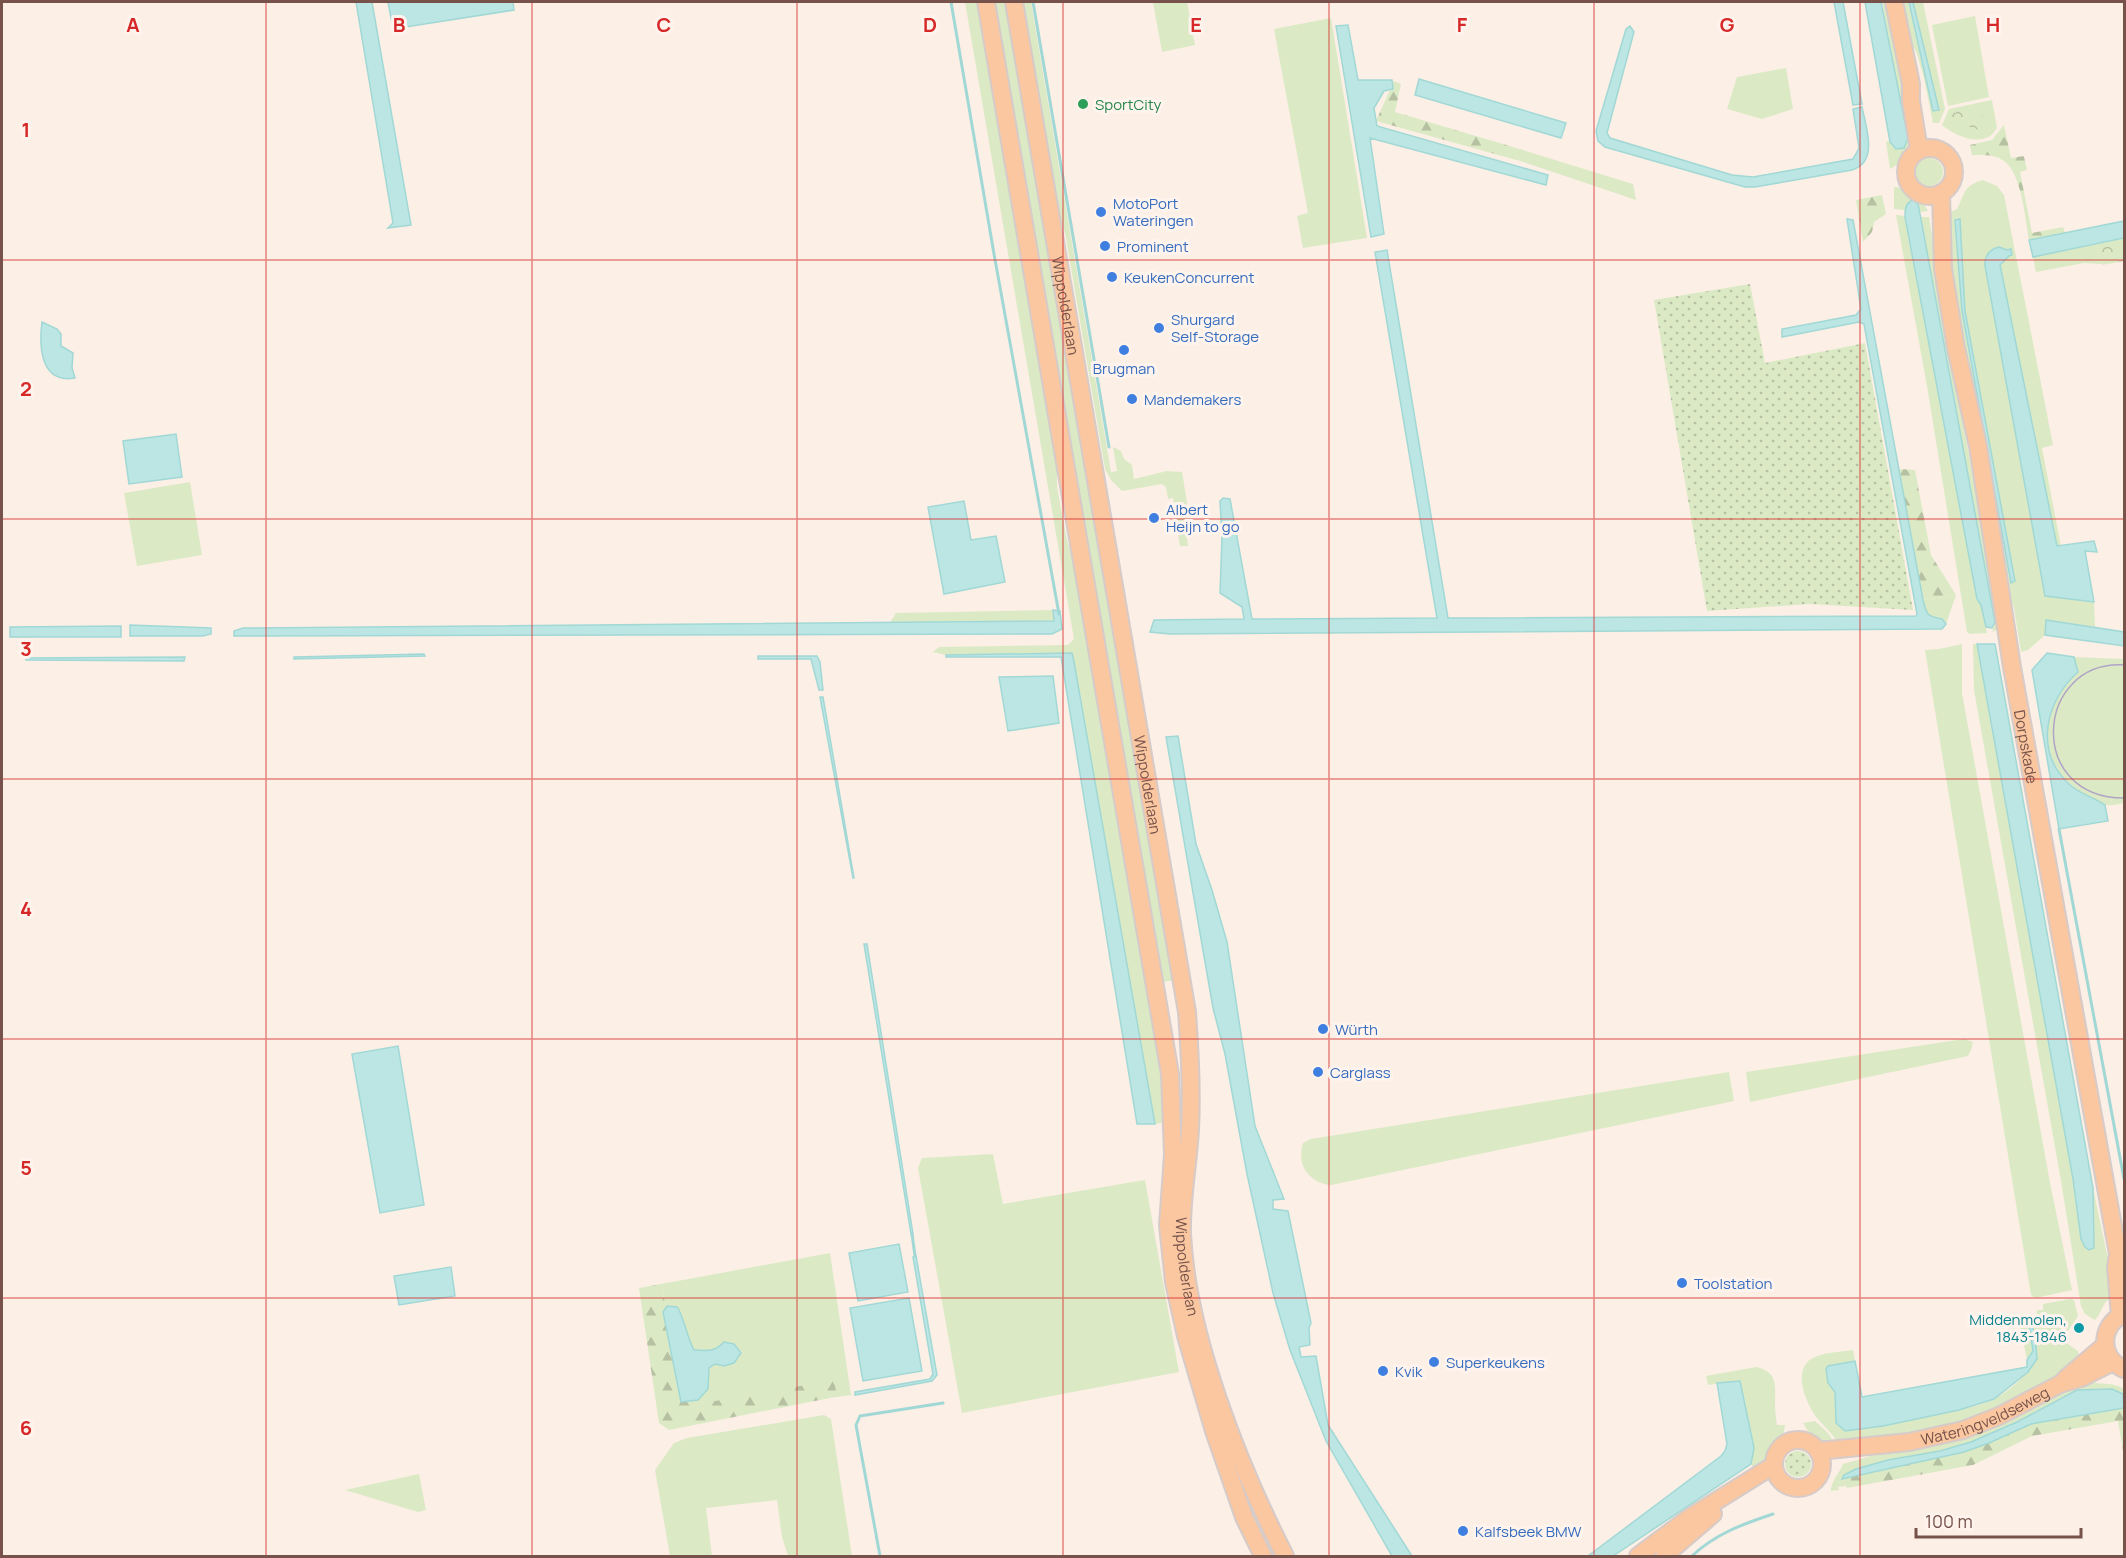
<svg xmlns="http://www.w3.org/2000/svg" width="2126" height="1558" viewBox="0 0 2126 1558" font-family="Manrope,sans-serif">
	<style>
		.grass { fill: #dbeac5 }
		.forest { fill: url(#forest-firs) }
		.park { fill: url(#park-crowns) }
		.garden { fill: url(#garden-dots) }
		.water { fill: #bbe6e4; stroke: #a1d8d5; stroke-width: 1.5 }
		.lines { fill: none; stroke-linecap: round; stroke-linejoin: round }
		.stream { stroke: #a1d8d5; stroke-width: 3 }
		.major-casing { stroke: #d6cbc9; stroke-width: 20 }
		.major { stroke: #fac7a0; stroke-width: 16 }
		.tram { stroke: #b0a4c6; stroke-width: 1.5 }
		.grid { fill: none; stroke: #d62828; stroke-width: 1.5; stroke-opacity: 0.55 }
		.leisure-dot { fill: #2e9e5b; stroke: #fff4ed; stroke-width: 2 }
		.shop-dot { fill: #3f7fe0; stroke: #fff4ed; stroke-width: 2 }
		.culture-dot { fill: #0f9aa8; stroke: #fff4ed; stroke-width: 2 }
		.labels { text-anchor: middle; dominant-baseline: central; stroke-width: 6; stroke-linejoin: round; paint-order: stroke }
		.leisure-label { font-size: 15px; fill: #27864d; stroke: #fff4ed; text-anchor: start }
		.shop-label { font-size: 15px; fill: #366cbe; stroke: #fff4ed; text-anchor: start }
		.street-label { font-size: 15px; fill: #76524b; stroke: #fff4ed }
		.culture-label { font-size: 15px; fill: #0d838f; stroke: #fff4ed; text-anchor: end }
		.grid-label { font-size: 20px; text-anchor: middle; font-weight: bold; fill: #d62828; stroke: #fff4ed; stroke-width: 6; stroke-linejoin: round; paint-order: stroke }
	</style>
	<defs>
		<pattern id="forest-firs" width="22" height="20" patternUnits="userSpaceOnUse" patternTransform="scale(1.5)"><rect width="22" height="20" fill="#dbeac5"/><path d="M5 1l3.5 6h-7zM16 11l3.5 6h-7z" fill="#b6c0a2"/></pattern>
		<pattern id="park-crowns" width="20" height="18" patternUnits="userSpaceOnUse" patternTransform="scale(1.5)"><rect width="20" height="18" fill="#dbeac5"/><path d="M2 6a3 3 0 1 1 6 0M12 15a3 3 0 1 1 6 0" fill="none" stroke="#b6c0a2"/></pattern>
		<pattern id="garden-dots" width="8" height="8" patternUnits="userSpaceOnUse" patternTransform="scale(1.5)"><rect width="8" height="8" fill="#dbeac5"/><path d="M2 2h.1M6 6h.1" fill="none" stroke="#b6c0a2" stroke-width="1.8" stroke-linecap="round"/></pattern>
	</defs>
	<rect width="100%" height="100%" fill="#fcefe6"/>
	<path class="grass" d="M965,2H979L1057,451V487L1067,540L1076,570L1088,627L1168,1122L1155,1124L1072,653L946,655L933,652L939,647L1068,645L1074,639Z
		M995,2H1007L1175,980L1162,982Z
		M1021,2H1031L1111,472L1117,471L1113,447L1121,451L1124,459L1132,465L1134,479L1167,471L1182,472L1189,514L1185,519L1188,546H1180L1173,498L1168,499L1166,487L1162,484L1122,491L1111,480L1105,469L1066,238L1052,183Z
		M1153,2H1187L1195,45L1162,52Z
		M1882,2H1887L1908,125L1905,126Z
		M1900,2H1909L1933,110H1938L1913,2H1923L1945,109L1939,123H1933L1924,78L1917,54L1904,27Z
		M1975,16L1989,97L1948,106L1932,25Z
		M1331,18L1367,238L1303,248L1297,216L1308,213L1274,29Z
		M1786,68L1793,109L1762,119L1727,109L1737,77Z
		M1992,100L1997,128C1995,130 1993,134 1990,136C1975,145 1954,135 1942,125L1949,109Z
		M1913,137C1910,151 1903,162 1890,169L1886,142L1890,141L1893,146L1907,143L1908,138Z
		M1513,147L1633,184L1636,200L1520,161Z
		M1915 172a14 14 0 1 1 28 0a14 14 0 1 1-28 0Z
		M1983,180L1997,186L2004,195L2053,445L2042,448L2061,546L2057,547L2000,265L2009,256L2007,250L1994,248L1985,260V265L2045,596L2094,602L2095,627L2047,620L2045,635L2028,650L2021,652L2014,608L2006,586L1952,283L1945,215L1957,209C1965,193 1963,186 1983,180Z
		M1894,187C1908,187 1922,199 1928,211L1920,212L1918,204L1905,208V210L1894,209Z
		M1896,215L1905,216L1977,599L1981,605L1987,633L1970,634L1967,632L1927,386Z
		M1921,217H1929L1950,349L1999,622L1996,630L1992,632L1995,622Z
		M2098,244L2102,264L2084,263L2036,272L2033,257Z
		M190,482L202,555L137,566L124,493Z
		M1956,595L1946,624L1942,619C1926,616 1927,615 1923,600Z
		M1053,610L1055,621L889,624L896,613Z
		M1962,644V693L2050,1183L2072,1290L2035,1298L2031,1295L1925,650L1939,649Z
		M1973,644H1977L2073,1179L2081,1239L2094,1248L2093,1188L2116,1297C2101,1299 2104,1311 2095,1320L2085,1314L2081,1306L2061,1181L1974,690Z
		M2074,657L2124,659V803C2119,804 2111,806 2106,805C2102,805 2095,799 2090,797C2036,771 2035,709 2078,672Z
		M1964,1039L1973,1042L1971,1050L1968,1056L1750,1102L1746,1072Z
		M1729,1072L1734,1101L1331,1185C1309,1183 1296,1165 1303,1143L1311,1139Z
		M993,1154L1003,1204L1145,1180L1179,1372L962,1413L918,1168L922,1158Z
		M830,1253L851,1395L830,1398L836,1391L704,1403L698,1400L708,1389L709,1368L715,1364L724,1366L719,1348L710,1352L694,1350L689,1342L680,1311L666,1307L661,1284Z
		M2070,1299L2074,1300L2078,1316L2062,1340L2078,1351L2080,1361L1992,1413L1929,1433L1838,1444C1833,1433 1825,1428 1818,1419C1806,1404 1792,1372 1811,1359C1822,1352 1841,1352 1853,1350L1855,1361L1828,1366V1383L1835,1392V1420L1845,1431C1877,1427 1909,1421 1940,1414C1958,1410 1978,1407 1994,1399C2011,1390 2027,1375 2037,1359L2034,1327L2032,1324L2033,1351L2027,1360L2019,1320L2036,1317L2037,1310H2043V1304Z
		M1756,1367C1779,1372 1775,1387 1775,1405C1775,1412 1776,1418 1777,1425H1785L1783,1436L1774,1446L1769,1459L1756,1473L1751,1464L1754,1448L1739,1381L1708,1385L1706,1376Z
		M2090,1377L2095,1383C2106,1384 2115,1383 2124,1389V1397L2122,1394L2077,1390L2017,1422L1971,1442L1940,1451L1888,1460L1856,1469L1844,1475L1842,1479L1846,1486L1838,1487L1839,1490L1831,1491C1830,1483 1840,1472 1843,1464L1871,1456L1918,1447Z
		M824,1415L831,1419L852,1556H788L782,1537L777,1500L706,1508L712,1556H670L655,1470L674,1443L687,1438Z
		M1815,1421L1828,1433L1834,1442L1827,1446L1809,1433L1803,1423Z
		M419,1474L426,1510L418,1512L345,1490Z"/>
	<path class="forest" d="M1394,81L1401,84L1395,112L1513,147L1520,161L1376,121Z
		M2004,125L2011,158L2024,156L2027,170L2020,172L2032,233L2063,227L2065,233L2029,240C2025,219 2022,174 2004,161C1995,154 1982,155 1972,155L1970,145L1992,140Z
		M1882,195L1886,214L1874,222L1872,232L1863,242L1856,200Z
		M1899,469L1915,470L1931,555L1956,595L1923,600Z
		M661,1284L666,1307L663,1312L681,1402L698,1400L704,1403L834,1380L836,1391L830,1398L669,1430L659,1423L639,1288Z
		M2124,1408V1457L2118,1421L2032,1436L1973,1465L1847,1488L1842,1479L1989,1443L2031,1424Z"/>
	<path class="park" d="M1980,104L1983,116L1971,118L1987,125L1984,132L1946,118L1949,110L1956,113V109Z
		M2124,238V261L2102,265L2098,244Z"/>
	<path class="garden" d="M1750,284L1765,363L1865,343L1913,610L1810,604L1707,611L1654,300Z
		M1785 1464a13 13 0 1 1 26 0a13 13 0 1 1-26 0Z"/>
	<path class="water" d="M356,2H372L411,225L388,228L393,223Z
		M388,2H513L514,10L393,29Z
		M1834,2H1843L1862,104L1853,105Z
		M1865,2H1881L1908,138L1904,148L1896,149L1890,142Z
		M1909,2H1913L1939,110L1933,111Z
		M1348,25L1358,80H1392L1393,89L1384,91L1374,108L1377,126L1548,175L1546,185L1370,138L1384,234L1371,237L1336,26Z
		M1630,26L1634,32L1607,133L1610,138L1732,175L1753,177L1853,159L1859,148L1853,109L1862,107C1866,127 1879,162 1852,170L1755,187H1745L1605,147L1598,141L1596,131L1626,29Z
		M1419,79L1566,123L1561,138L1415,95Z
		M1913,200L1918,204L1921,219L1995,622L1992,628L1986,627L1981,605L1977,599L1905,217C1905,210 1905,203 1913,200Z
		M1847,219L1853,220L1923,600C1927,615 1926,616 1942,619L1946,624L1942,629L1170,634L1150,632L1154,620L1244,619L1242,607L1220,593L1222,537L1220,501L1223,498L1230,499L1252,619L1437,618L1375,252L1387,250L1448,618L1916,616L1917,614L1864,324L1859,322L1782,337V329L1856,315L1861,309Z
		M1960,219L1965,311L2015,581L2011,583L1962,311L1955,220Z
		M2124,221V238L2033,257L2029,240Z
		M1999,247L2007,250L2011,249L2012,255L2009,256L2000,265L2057,546L2094,541L2097,552L2085,551L2094,602L2045,596L1985,266C1984,256 1990,249 1999,247Z
		M42,322L57,329L61,334V346L73,353L72,368L75,378C40,384 39,346 42,322Z
		M176,434L182,477L129,484L123,441Z
		M964,501L971,540L996,536L1005,582L944,594L928,507Z
		M1053,610L1060,611L1062,629L1052,634L234,636V631L243,628L1054,621Z
		M2046,620L2124,632V646L2045,635Z
		M130,625L211,628V634L203,636H130Z
		M121,626V637H10V627Z
		M1977,644H1995L2093,1188L2094,1248L2089,1250L2085,1247L2081,1239L2073,1179Z
		M1072,653L1074,662L1155,1124H1137L1061,657H946V655Z
		M2047,653L2074,657L2078,672C2045,701 2034,751 2069,784C2079,794 2094,797 2105,805L2108,821L2059,829L2032,670Z
		M424,654L425,656L294,659V657Z
		M758,656H817L820,662L823,690H819L811,659H758Z
		M185,657L184,661L26,660V658Z
		M1053,676L1059,723L1008,731L999,677Z
		M820,697H823L854,878H853Z
		M1178,736L1196,844L1212,890L1227,942L1255,1126L1284,1199L1273,1200V1209L1288,1211L1311,1323L1309,1328L1310,1345L1299,1347L1301,1357L1316,1356L1328,1425L1412,1556H1392L1326,1441L1290,1350L1273,1293L1247,1174L1225,1054L1213,1008L1166,737Z
		M864,944H867L913,1234H911Z
		M398,1046L424,1205L380,1213L352,1054Z
		M899,1244L908,1292L858,1301L849,1253Z
		M916,1256L937,1375L932,1381L855,1395V1392L930,1379L933,1374L913,1257Z
		M451,1267L455,1296L399,1305L394,1276Z
		M909,1298L922,1371L863,1381L850,1308Z
		M667,1306C669,1306 675,1307 677,1307C682,1311 688,1341 694,1350C707,1351 715,1352 724,1342L734,1344L741,1353L734,1363L724,1366L715,1364L709,1368L708,1389L698,1400L681,1402L663,1312Z
		M2031,1324L2035,1334L2037,1359L2028,1372L1994,1399L1959,1410L1883,1426L1845,1431L1836,1423L1835,1392L1828,1383L1826,1369L1828,1366L1855,1361L1862,1397L2027,1367V1360L2033,1351L2029,1325Z
		M1740,1381L1754,1448L1751,1464L1613,1556H1588L1721,1456L1725,1451L1727,1444L1717,1383Z
		M2112,1389L2123,1394L2124,1408L2031,1424L1989,1443L1964,1452L1842,1479L1844,1475L1856,1469L1888,1460L1940,1451L1971,1442L2017,1422L2077,1390Z"/>
	<g class="lines">
		<path class="stream" d="M951,2L994,254L1059,614
			M1033,2L1109,447
			M2059,829L2124,1179
			M912,1234L915,1256
			M880,1556L856,1425L860,1416L943,1403
			M1692,1556C1715,1534 1743,1524 1773,1514"/>
		<defs>
			<g id="major">
				<path d="M986,2L1170,1074L1173,1155L1168,1225L1174,1282L1186,1336L1214,1431L1244,1517L1263,1556"/>
				<path id="s1" d="M1014,2L1187,1012C1190,1052 1192,1091 1190,1130C1188,1165 1181,1199 1182,1234C1187,1336 1239,1466 1285,1556"/>
				<path d="M1894,2L1911,84V101L1919,150"/>
				<circle cx="1930" cy="172" r="24"/>
				<path id="s2" d="M1941,193L1943,269L1956,348L1978,446L2012,667L2118,1254L2116,1267L2120,1316"/>
				<path d="M2124,1314C2099,1325 2099,1358 2124,1369"/>
				<path d="M2065,1379L2105,1345"/>
				<circle cx="1798" cy="1464" r="24"/>
				<path id="s3" d="M1818,1451L1909,1442L1963,1430L1999,1416L2060,1384L2081,1378L2113,1362"/>
				<path d="M1638,1556L1689,1518L1774,1465"/>
				<path d="M1664,1556L1713,1514"/>
			</g>
		</defs>
		<use href="#major" class="major-casing"/>
		<use href="#major" class="major"/>
		<path class="tram" d="M2124,665C2035,660 2025,798 2124,798"/>
	</g>
	<path class="grid" d="M266,2V1556M532,2V1556M797,2V1556M1063,2V1556M1329,2V1556M1594,2V1556M1860,2V1556M2,260H2124M2,519H2124M2,779H2124M2,1039H2124M2,1298H2124"/>
	<circle class="leisure-dot" cx="1083" cy="104" r="6"/>
	<g class="shop-dot">
		<circle cx="1101" cy="212" r="6"/>
		<circle cx="1105" cy="246" r="6"/>
		<circle cx="1112" cy="277" r="6"/>
		<circle cx="1159" cy="328" r="6"/>
		<circle cx="1124" cy="350" r="6"/>
		<circle cx="1132" cy="399" r="6"/>
		<circle cx="1154" cy="518" r="6"/>
		<circle cx="1323" cy="1029" r="6"/>
		<circle cx="1318" cy="1072" r="6"/>
		<circle cx="1682" cy="1283" r="6"/>
		<circle cx="1434" cy="1362" r="6"/>
		<circle cx="1383" cy="1371" r="6"/>
		<circle cx="1463" cy="1531" r="6"/>
	</g>
	<circle class="culture-dot" cx="2079" cy="1328" r="6"/>
	<g class="labels">
		<g class="leisure-label">
			<text x="1095" y="104">SportCity</text>
		</g>
		<g class="shop-label">
			<text x="1113" y="203">MotoPort<tspan x="1113" dy="17">Wateringen</tspan></text>
			<text x="1117" y="246">Prominent</text>
			<text x="1124" y="277">KeukenConcurrent</text>
			<text x="1171" y="319">Shurgard<tspan x="1171" dy="17">Self-Storage</tspan></text>
			<text x="1124" y="368" text-anchor="middle">Brugman</text>
			<text x="1144" y="399">Mandemakers</text>
			<text x="1166" y="509">Albert<tspan x="1166" dy="17">Heijn to go</tspan></text>
			<text x="1335" y="1029">Würth</text>
			<text x="1330" y="1072">Carglass</text>
			<text x="1694" y="1283">Toolstation</text>
			<text x="1446" y="1362">Superkeukens</text>
			<text x="1395" y="1371">Kvik</text>
			<text x="1475" y="1531">Kalfsbeek BMW</text>
		</g>
		<g class="street-label">
			<text stroke="none"><textPath href="#s1" startOffset="308">Wippolderlaan</textPath></text>
			<text stroke="none"><textPath href="#s2" startOffset="561">Dorpskade</textPath></text>
			<text stroke="none"><textPath href="#s1" startOffset="794">Wippolderlaan</textPath></text>
			<text stroke="none"><textPath href="#s1" startOffset="1280">Wippolderlaan</textPath></text>
			<text stroke="none"><textPath href="#s3" startOffset="172">Wateringveldseweg</textPath></text>
		</g>
		<g class="culture-label">
			<text x="2067" y="1319">Middenmolen,<tspan x="2067" dy="17">1843-1846</tspan></text>
		</g>
	</g>
	<g class="grid-label">
		<text x="133" y="32">A</text>
		<text x="399" y="32">B</text>
		<text x="664" y="32">C</text>
		<text x="930" y="32">D</text>
		<text x="1196" y="32">E</text>
		<text x="1462" y="32">F</text>
		<text x="1727" y="32">G</text>
		<text x="1993" y="32">H</text>
		<text x="26" y="137">1</text>
		<text x="26" y="396">2</text>
		<text x="26" y="656">3</text>
		<text x="26" y="916">4</text>
		<text x="26" y="1175">5</text>
		<text x="26" y="1435">6</text>
	</g>
	<rect width="2126" height="1558" fill="none" stroke="#76524b" stroke-width="6"/>
	<path d="M1916 1528v9h165v-9" fill="none" stroke="#76524b" stroke-width="3"/>
	<text x="1925" y="1528" font-size="18" fill="#76524b" stroke="#fff4ed" stroke-width="4.5" paint-order="stroke">100 m</text>
</svg>
